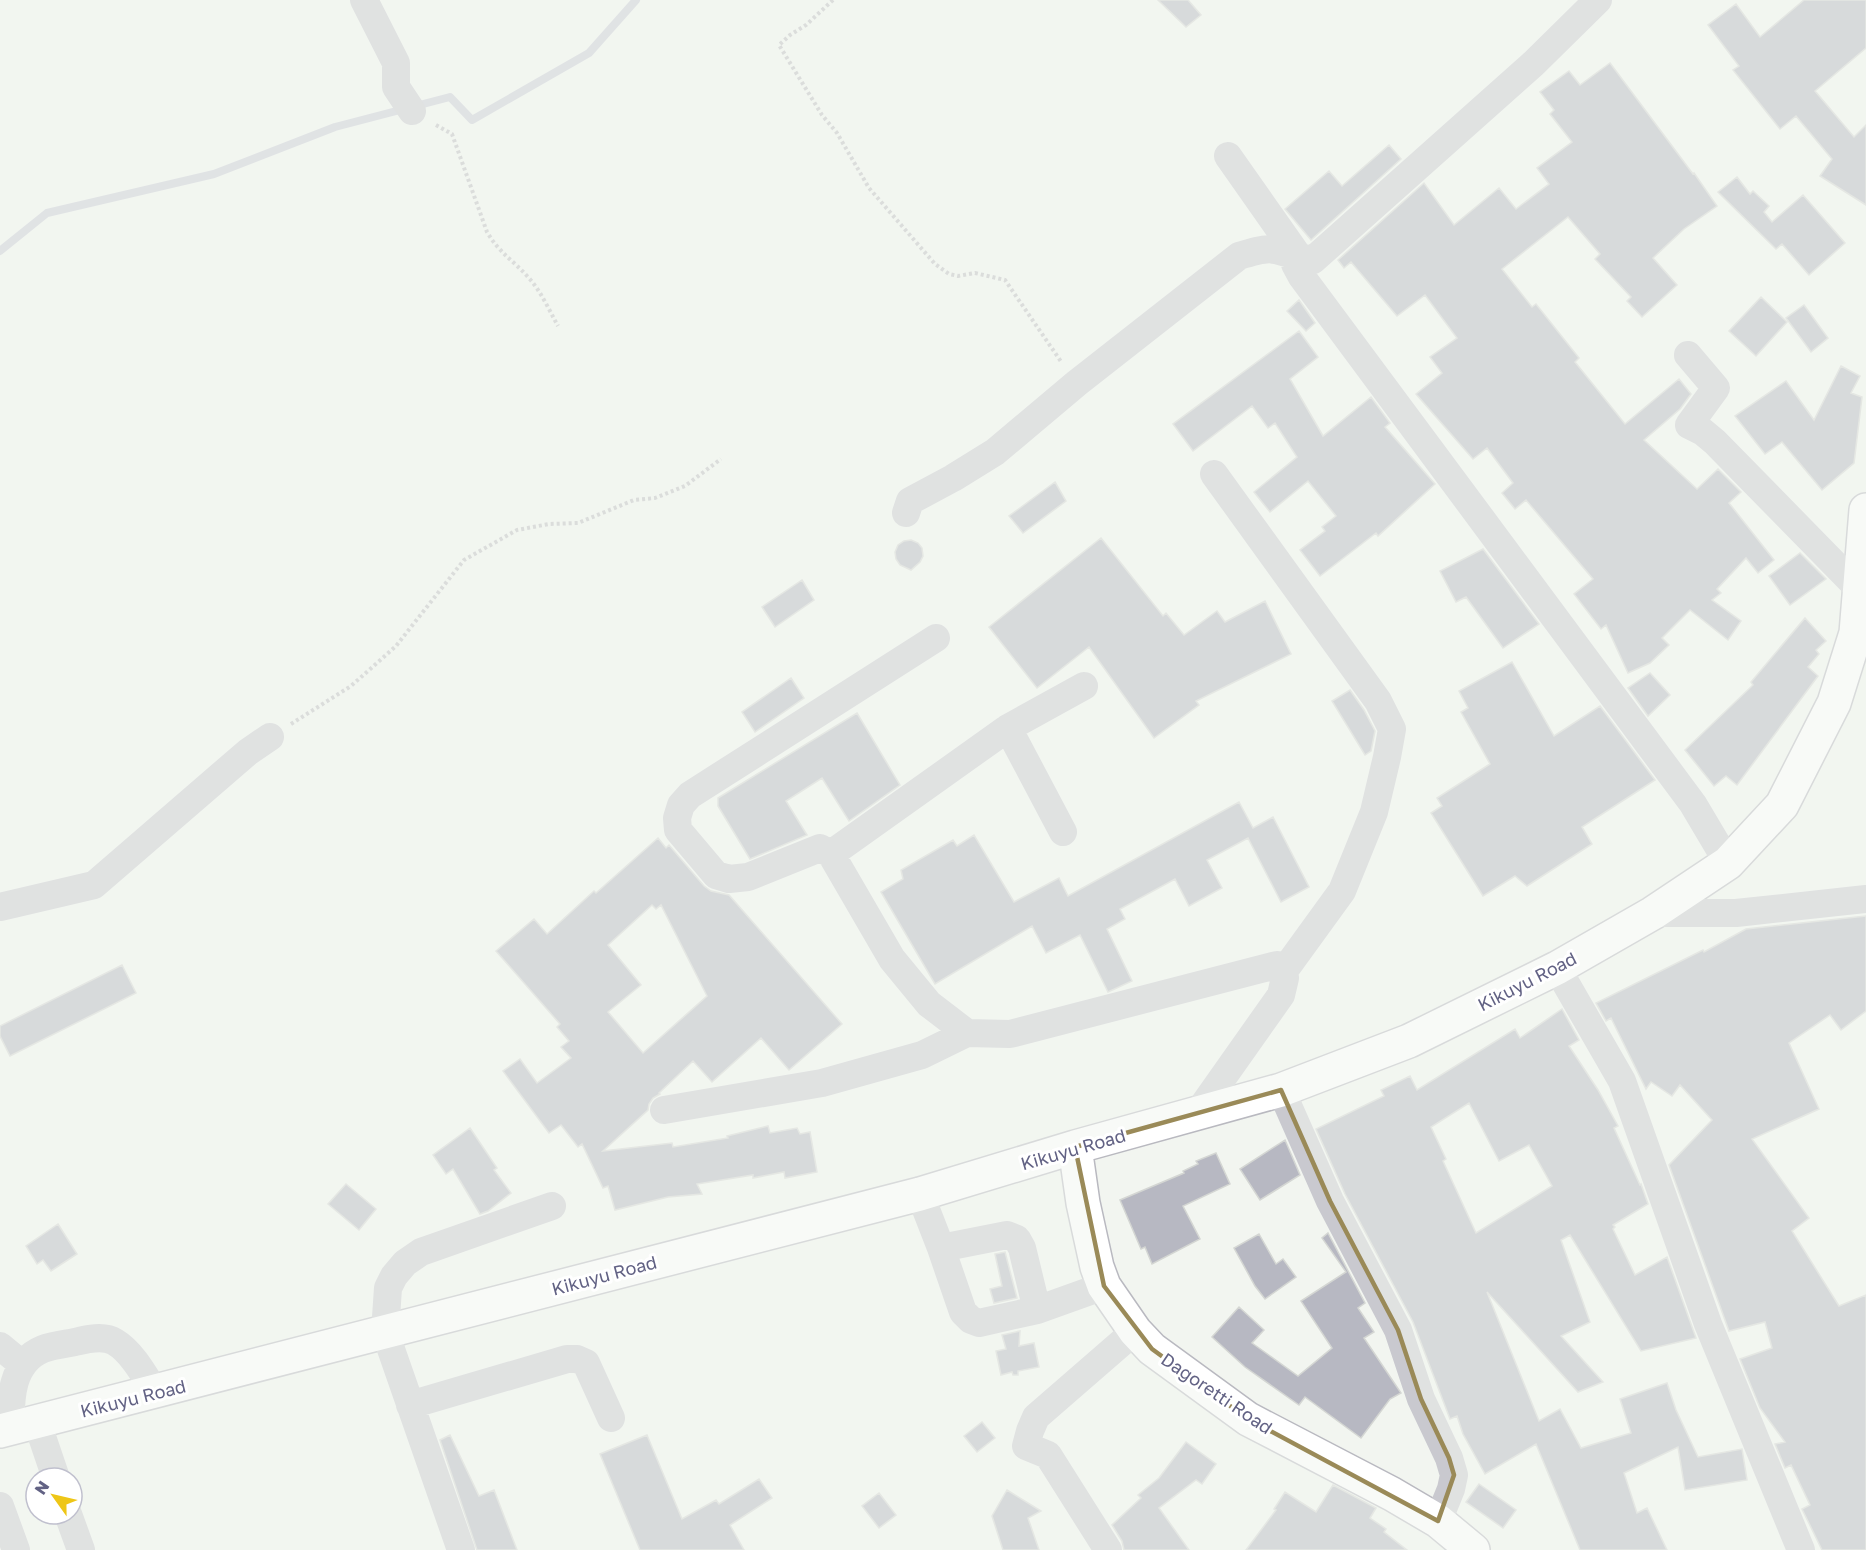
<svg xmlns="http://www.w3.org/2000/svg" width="1866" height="1550" viewBox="0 0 1866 1550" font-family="'Golos Text',sans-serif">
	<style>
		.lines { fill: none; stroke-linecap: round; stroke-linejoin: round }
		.stream { stroke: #caccd6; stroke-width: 8 }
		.building { fill: #b7b8c2; stroke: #d4d6d3; stroke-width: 1.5; fill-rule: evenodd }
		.major-casing { stroke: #b9b9c0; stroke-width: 36 }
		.path { stroke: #bebec2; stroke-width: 4; stroke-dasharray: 3 3; stroke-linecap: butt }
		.minor { stroke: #c9c9cf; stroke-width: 28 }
		.major { stroke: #fff; stroke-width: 33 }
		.marked { fill: none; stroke: #9a8a58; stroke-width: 4.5; stroke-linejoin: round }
		.labels { text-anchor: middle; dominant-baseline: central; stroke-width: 6; stroke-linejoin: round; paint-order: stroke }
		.street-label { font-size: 18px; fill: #626284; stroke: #fff }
	</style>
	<rect width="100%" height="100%" fill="#f2f5f0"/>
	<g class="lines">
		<path class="stream" d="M0,251L47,213L214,174L335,127L450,97L472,120L589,53L636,0"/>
	</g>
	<path class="building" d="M1158,0H1188L1201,15L1186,27Z
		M1804,0H1866V48L1815,91L1854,137L1866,125V205L1820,176L1832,159L1796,116L1780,129L1733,70L1739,66L1708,25L1736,4L1760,37Z
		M1610,63L1693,174L1694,173L1717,206L1684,229L1653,258L1677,285L1642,317L1627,301L1631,297L1595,259L1600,254L1568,217L1502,269L1532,307L1536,304L1579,358L1575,362L1625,424L1679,379L1691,394L1680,409L1644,440L1697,489L1718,469L1741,492L1729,503L1774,560L1758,573L1746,558L1717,589L1721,593L1712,600L1741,621L1728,640L1690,610L1662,638L1669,645L1650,663L1628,673L1606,625L1601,629L1574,594L1593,579L1526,500L1515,509L1502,493L1513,483L1487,448L1473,459L1416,394L1442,373L1430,357L1457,338L1425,295L1397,316L1351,262L1344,268L1338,260L1424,183L1454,225L1499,188L1516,209L1549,184L1537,168L1572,142L1550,114L1554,110L1540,92L1569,71L1580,85Z
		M1389,145L1401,159L1311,240L1285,209L1329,171L1342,186Z
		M1737,177L1750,194L1753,191L1769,206L1764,212L1772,222L1803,195L1845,243L1809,275L1782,244L1776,249L1718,192Z
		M1761,297L1787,322L1756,356L1729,331Z
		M1299,300L1315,323L1306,331L1287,311Z
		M1804,305L1828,338L1811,352L1786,318Z
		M1299,331L1318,357L1290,379L1323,436L1371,397L1390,423L1385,427L1435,484L1378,536L1376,533L1320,576L1300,550L1325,531L1322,527L1336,516L1308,481L1270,512L1254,492L1297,457L1275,423L1268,428L1252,406L1193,451L1173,424Z
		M1841,366L1860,376L1851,393L1862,397L1854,463L1822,490L1782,442L1765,454L1735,416L1786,381L1814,420Z
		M1055,482L1066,501L1023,533L1009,516Z
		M1101,538L1163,616L1166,613L1184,635L1217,611L1225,622L1265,601L1291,654L1196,701L1199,705L1154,738L1089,647L1037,688L989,627Z
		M911,540L918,543L922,548L923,556L920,562L911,570L900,565L896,559L895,552L898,545L904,541Z
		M1483,549L1539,624L1503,648L1466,597L1456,602L1440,571Z
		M1800,553L1826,579L1790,605L1769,576Z
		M802,580L814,600L775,627L762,607Z
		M1805,618L1826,641L1816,650L1819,654L1808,667L1818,676L1737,785L1726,776L1714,786L1685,750L1753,685L1751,682Z
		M1512,662L1554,736L1600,706L1655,780L1582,827L1592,844L1527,886L1515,876L1483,896L1431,813L1442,806L1437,798L1490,764L1461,712L1468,708L1459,691Z
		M1650,673L1670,695L1648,716L1628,688Z
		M791,678L804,698L755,732L742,712Z
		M1350,690L1364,710L1375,731L1371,751L1365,755L1332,701Z
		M857,713L900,785L849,821L822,778L786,801L807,835L750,859L718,806V798Z
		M1239,802L1253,828L1273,817L1309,887L1281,902L1248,838L1207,860L1222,888L1189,906L1175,879L1120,909L1125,919L1107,929L1132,981L1108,992L1080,935L1046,953L1032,926L935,984L881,892L903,879L901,870L953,840L957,846L974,835L1014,902L1059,878L1068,896Z
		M658,838L666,848L669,845L704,886L711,891L729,895L842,1024L789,1070L761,1038L712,1082L693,1061L659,1093L660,1094L653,1098L649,1104L648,1110L603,1151L672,1143L673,1147L728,1138L727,1136L768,1126L770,1133L797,1128L800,1134L810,1132L817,1172L785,1178L784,1172L753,1178V1175L697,1184L702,1194L668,1197L615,1210L608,1186L603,1188L582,1144L578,1147L561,1125L549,1133L503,1071L520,1059L537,1083L571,1058L561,1047L569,1041L557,1027L560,1024L496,951L534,919L547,934L594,891L596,893ZM652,905L656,909L661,905L707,996L643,1053L608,1012L641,985L608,945Z
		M1866,916V1011L1841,1030L1830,1015L1789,1043L1819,1109L1752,1139L1809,1218L1792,1231L1839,1306L1866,1295V1550H1822L1802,1509L1810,1505L1791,1465L1785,1468L1775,1444L1785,1442L1760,1408L1740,1359L1772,1348L1765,1322L1729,1331L1669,1165L1712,1120L1680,1085L1672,1096L1651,1082L1646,1089L1611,1018L1606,1021L1596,1003L1703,950L1704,952L1746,929Z
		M122,965L136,993L10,1056L0,1036V1026Z
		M1562,1009L1579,1040L1569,1046L1598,1090L1618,1126L1614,1128L1640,1185L1641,1184L1648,1204L1613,1225L1615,1227L1613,1229L1635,1275L1667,1257L1696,1338L1641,1351L1570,1235L1561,1240L1590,1322L1561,1336L1603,1382L1578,1392L1487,1292L1539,1421L1560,1409L1581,1448L1631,1433L1620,1399L1667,1383L1676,1410L1698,1457L1742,1449L1747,1480L1685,1490L1678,1447L1624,1473L1637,1513L1647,1508L1667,1550H1580L1536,1444L1485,1474L1463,1434L1457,1416L1450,1419L1413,1322L1345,1194L1316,1129L1384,1096L1381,1090L1410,1076L1417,1090L1515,1029L1520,1038ZM1469,1103L1499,1161L1529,1145L1552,1186L1476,1233L1443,1161L1446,1159L1431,1127Z
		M470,1128L497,1168L494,1170L511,1193L488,1211L480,1214L453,1169L446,1174L433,1155Z
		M1285,1140L1300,1175L1260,1200L1240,1169Z
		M1216,1153L1230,1184L1183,1206L1200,1239L1152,1264L1145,1247L1141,1249L1120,1200L1184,1173L1183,1171L1198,1164L1196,1161Z
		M346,1184L376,1209L359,1230L328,1204Z
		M58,1224L77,1254L51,1271L43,1260L37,1264L26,1246Z
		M1328,1233L1365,1303L1358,1308L1374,1332L1364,1338L1401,1393L1390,1399L1361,1438L1305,1397L1299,1405L1245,1367L1212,1337L1239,1307L1264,1330L1252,1343L1298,1376L1332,1348L1301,1301L1346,1272L1322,1238Z
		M1259,1234L1276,1264L1283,1259L1296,1277L1265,1299L1255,1286L1234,1248Z
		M1005,1252L1017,1298L994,1303L990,1289L1002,1286L995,1254Z
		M1020,1331L1019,1346L1034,1343L1039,1367L1018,1371V1375H1013L1012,1372L1001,1375L996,1351L1006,1349L1002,1335Z
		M982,1422L995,1438L977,1452L964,1436Z
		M450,1435L479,1496L494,1490L517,1550H477L440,1440Z
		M647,1435L682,1519L716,1500L719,1504L759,1479L772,1498L730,1525L744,1550H640L600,1454Z
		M1186,1442L1216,1464L1202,1484L1196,1480L1159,1508L1189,1550H1124L1122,1541L1112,1525L1141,1498L1138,1495L1159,1478Z
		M1479,1484L1516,1510L1503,1528L1466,1502Z
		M1333,1485L1376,1508L1370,1518L1386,1529L1384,1532L1407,1550H1246L1276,1510L1274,1509L1285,1492L1316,1512Z
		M1007,1490L1041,1511L1028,1518L1039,1550H1003L992,1516Z
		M879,1493L896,1515L879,1528L862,1506Z"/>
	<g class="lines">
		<defs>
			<path id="major" d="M1075,1147L1083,1203L1097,1267L1104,1286L1135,1331L1152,1349L1248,1419L1392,1494L1438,1521L1473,1550
				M0,1431L920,1194L1075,1147L1281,1090L1409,1041L1557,968L1653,913L1728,863L1782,805L1834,703L1856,633L1866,510"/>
		</defs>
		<use href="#major" class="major-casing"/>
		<path class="path" d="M833,0L806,25L790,35L779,45L822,115L837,133L869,188L935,264L949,274L958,276L975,273L1005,280L1062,363
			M436,125L452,134L487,232C500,254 513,260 528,277C541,291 549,310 558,326
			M291,724L351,686L396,646L464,560L517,530L549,524L578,523L634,500L655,498L685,486L721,459"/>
		<path class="minor" d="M364,0L396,63V87L412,111
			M1598,0L1533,64L1313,260L1299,257L1295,264L1302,277L1693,804L1728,863
			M1228,156L1299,257
			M1688,355L1716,388L1689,425L1703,432L1715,442L1859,589
			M1214,474L1378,701L1392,729L1387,757L1374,812L1342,891L1284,971
			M906,513L910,501L953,478L995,452L1077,383L1239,256C1269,247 1270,247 1299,257
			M936,638L690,795L681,805L677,818L678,830L716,875L729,879L748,877L820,848L831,854L892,959L929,1004L967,1033
			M1008,728L1063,832
			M831,854L1008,728L1084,686
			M0,907L94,885L248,752L270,737
			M1653,913H1736L1866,899
			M1557,968L1622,1081L1708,1324L1801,1550
			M1281,1090L1330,1201L1398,1330L1421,1399L1449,1458L1454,1475L1451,1489L1438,1521
			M664,1110L822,1083L922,1055L967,1033L1010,1034L1261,969L1277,965L1282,967L1285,978L1281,995L1197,1114
			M920,1194L941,1248L1007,1235L1017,1239L1022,1248L1037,1310L1104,1286
			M941,1248L963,1312L971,1320L979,1323L1037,1310
			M0,1346L23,1365
			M410,1405L567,1359H577L586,1363L611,1418
			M37,1422L56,1478
			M11,1428C10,1399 11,1362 43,1349C53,1345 65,1344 75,1342C87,1339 104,1335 115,1342C132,1352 145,1376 155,1392
			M0,1506L16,1550
			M68,1514L81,1550
			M461,1550L385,1332L388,1288L394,1276L405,1263L421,1252L552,1206
			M1108,1550L1048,1455L1026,1446L1030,1431L1036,1417L1135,1331"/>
		<use href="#major" class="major"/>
	</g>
	<path d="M0 0H1866V1550H0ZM1281,1090L1330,1201L1398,1330L1421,1399L1449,1458L1454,1475L1438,1521L1248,1419L1152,1349L1104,1286L1075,1147Z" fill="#f2f5f0" fill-opacity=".55" fill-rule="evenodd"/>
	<path class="marked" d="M1281,1090L1330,1201L1398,1330L1421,1399L1449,1458L1454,1475L1438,1521L1248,1419L1152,1349L1104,1286L1075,1147Z"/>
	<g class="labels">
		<g class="street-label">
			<text transform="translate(1527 981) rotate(-27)">Kikuyu Road</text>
			<text transform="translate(1073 1149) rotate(-16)">Kikuyu Road</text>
			<text transform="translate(604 1275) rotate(-15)">Kikuyu Road</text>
			<text transform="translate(1217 1393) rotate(34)">Dagoretti Road</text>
			<text transform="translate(133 1398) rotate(-14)">Kikuyu Road</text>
		</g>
	</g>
	<g transform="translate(54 1496) rotate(304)"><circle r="28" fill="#ffffff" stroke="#c0c0ce" stroke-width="1.5"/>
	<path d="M0-4.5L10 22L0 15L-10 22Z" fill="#eec617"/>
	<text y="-9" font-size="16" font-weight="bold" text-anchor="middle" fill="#626284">N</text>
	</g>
</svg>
